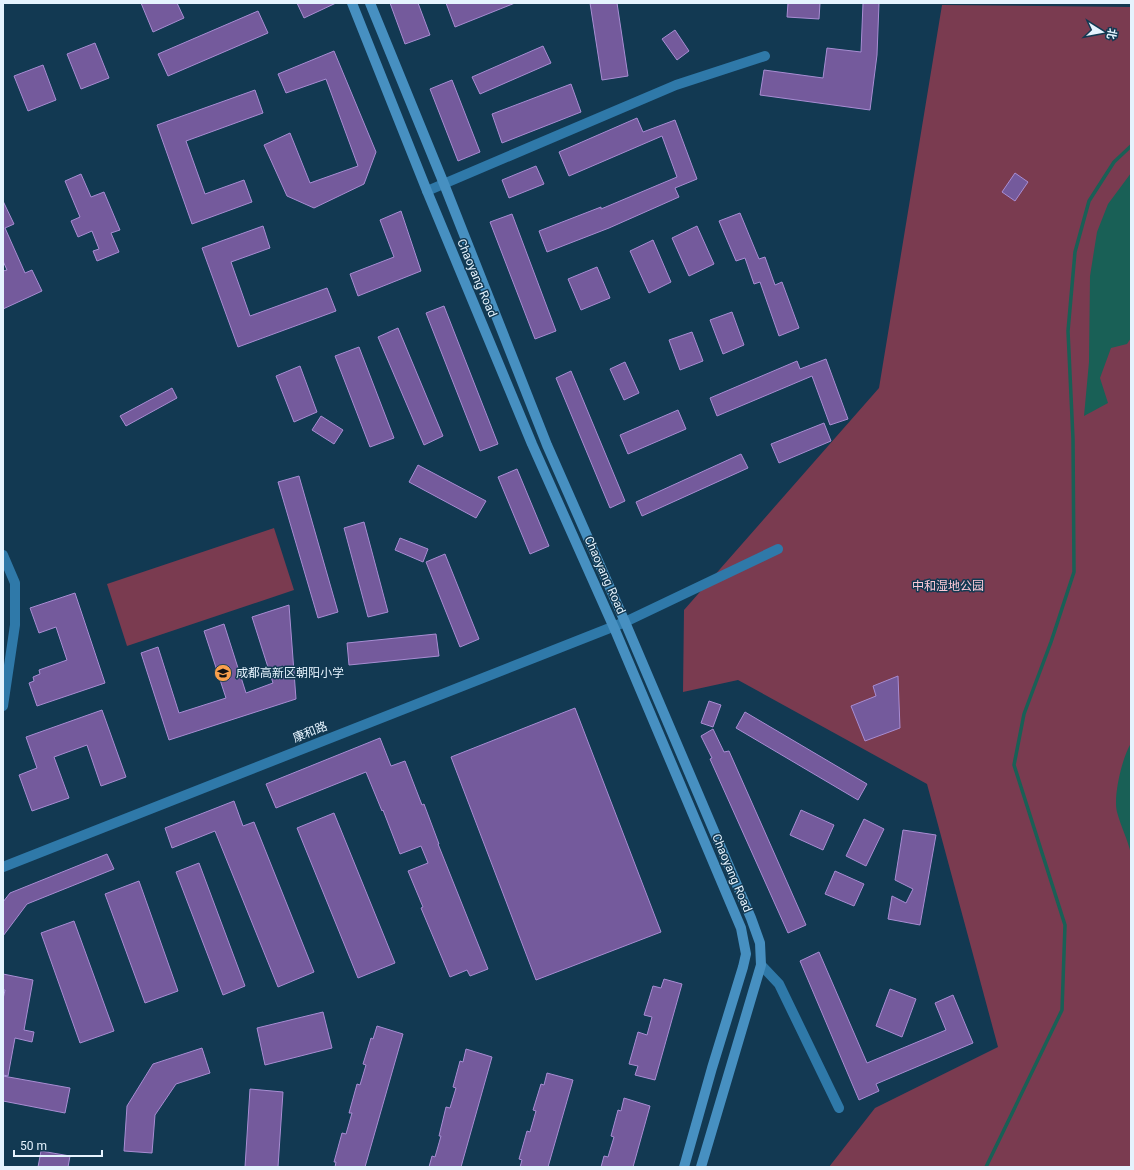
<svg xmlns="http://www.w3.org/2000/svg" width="1134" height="1170" viewBox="0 0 1134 1170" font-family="Roboto,'Noto Sans SC',sans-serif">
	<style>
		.green { fill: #7a3b50 }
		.water { fill: #196056 }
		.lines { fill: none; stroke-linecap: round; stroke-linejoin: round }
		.stream { stroke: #196056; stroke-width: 3.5 }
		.building { fill: #745a9c; stroke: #a88dd3 }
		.minor { stroke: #2f79a9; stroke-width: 10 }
		.tertiary { stroke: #2f79a9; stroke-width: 10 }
		.secondary { stroke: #4790c1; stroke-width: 10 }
		.labels { text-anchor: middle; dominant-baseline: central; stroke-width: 3; stroke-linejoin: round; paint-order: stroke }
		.street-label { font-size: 12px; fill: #e5f3fe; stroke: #123952 }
		.park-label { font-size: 12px; fill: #fdcad7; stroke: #123952 }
		.poi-label { font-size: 12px; fill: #e5f3fe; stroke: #123952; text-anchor: start }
	</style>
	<rect width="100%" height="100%" fill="#123952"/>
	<path class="green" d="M942,5L1131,7V1167H829L875,1108L998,1047L927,784L738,680L683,692L684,610L879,388Z
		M274,528L294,590L127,646L107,584Z"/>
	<path class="water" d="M1131,173V338L1127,344L1111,348L1100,378L1108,403L1084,416L1089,362L1090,276L1097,232L1108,204Z
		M1131,743V854C1128,840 1121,827 1117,812C1113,796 1122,758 1131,743Z"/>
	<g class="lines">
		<path class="stream" d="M986,1167L1062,1010L1065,925L1014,765L1024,714L1051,642L1074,572L1073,439L1068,331L1075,252L1089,201L1114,162L1131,146"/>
	</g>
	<path class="building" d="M141,3H177L184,18L153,32Z
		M297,3H336L304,18Z
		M390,3H418L430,35L405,44Z
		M446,3H515L455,27Z
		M590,3H617L628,76L602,80Z
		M788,3H820L819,19L787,17Z
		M863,3H879L877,55L870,110L760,95L764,70L823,78L827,48L861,52Z
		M258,11L268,33L168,76L158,54Z
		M675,30L689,51L677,60L662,39Z
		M95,43L109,78L81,89L67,54Z
		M543,46L551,63L480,94L472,77Z
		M334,51L376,152L364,184L314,208L287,196L264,145L290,133L310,183L358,166L326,79L286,93L278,74Z
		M43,65L56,100L28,111L14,76Z
		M452,80L480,152L458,161L430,89Z
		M571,84L581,112L502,143L492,114Z
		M255,90L263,113L186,141L205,194L244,180L252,202L192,224L157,125Z
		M637,118L643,132L675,120L697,179L675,188L679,197L609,228L547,252L539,231L601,207V209L677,177L662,136L569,176L559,152Z
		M536,166L544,184L509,198L502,180Z
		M1015,173L1028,182L1015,201L1002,192Z
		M81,174L91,197L104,192L120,230L111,233L119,252L97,261L93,251L99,249L92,231L78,237L71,221L80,217L65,181Z
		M3,201L14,224L5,228L25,273L32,270L42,291L3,309V271L7,270L3,261Z
		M401,211L421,271L358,296L350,274L394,257L380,220Z
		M740,213L759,259L765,257L775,285L782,282L799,328L779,336L760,282L754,284L745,258L736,261L719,221Z
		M512,214L556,331L535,339L490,222Z
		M263,226L270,248L231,262L250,316L327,288L336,311L238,347L202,248Z
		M697,226L714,264L689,276L672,238Z
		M653,240L671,282L649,293L630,251Z
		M597,267L610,298L581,310L568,279Z
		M444,306L498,444L480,451L426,313Z
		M732,312L744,345L723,354L710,320Z
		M398,328L443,436L424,445L378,337Z
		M692,332L703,361L680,370L669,340Z
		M359,347L394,438L370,447L335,356Z
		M826,359L848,419L830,425L812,376L717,416L710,398L797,361L800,369Z
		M625,362L639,393L624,400L610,369Z
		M300,366L317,412L294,422L276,376Z
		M571,371L625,501L610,508L556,378Z
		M172,388L177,398L126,426L120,416Z
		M678,410L686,429L628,454L620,435Z
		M321,416L343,430L334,444L312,430Z
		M824,423L831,441L779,463L771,444Z
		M741,454L748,468L642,516L636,502Z
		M418,465L486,501L476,518L409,482Z
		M517,469L549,546L530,554L498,477Z
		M299,476L338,612L318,618L278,482Z
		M364,522L388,612L368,617L344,528Z
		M400,538L428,549L423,562L395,550Z
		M445,554L479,639L460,647L426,562Z
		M75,593L105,683L37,706L29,683L34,681L33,677L40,674L39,670L67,660L56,627L39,633L30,608Z
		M289,605L296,699L169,740L141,653L158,647L179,713L226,698L204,631L224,624L246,693L273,683L252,617Z
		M436,634L439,656L349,665L347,643Z
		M898,676L900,728L865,741L851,706L876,696L873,686Z
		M709,701L721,705L713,727L701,723Z
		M575,708L661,932L536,980L451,757Z
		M102,710L126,777L101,786L87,745L54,757L69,798L32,811L19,775L37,768L26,737Z
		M745,712L867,784L858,800L736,728Z
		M713,729L724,752L729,751L806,925L788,933L710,759L712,758L701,736Z
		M380,738L391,766L405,761L422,805L424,804L439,844H438L488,969L470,976L467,970L450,977L421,908L423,907L408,871L428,863L421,846L400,854L383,810L382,811L366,772L276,808L266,784Z
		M234,801L243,826L254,822L314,972L278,987L215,831L172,848L165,828Z
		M801,810L834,825L823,850L790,835Z
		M334,813L395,963L358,978L297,828Z
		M864,819L884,829L866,866L846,856Z
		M903,830L936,835L920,925L888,919L892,896L906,903L913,889L895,880Z
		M107,854L114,869L27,904L3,936V902L10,893Z
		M199,863L245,986L223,995L176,872Z
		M835,871L864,884L854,906L825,894Z
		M139,881L178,991L145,1003L105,894Z
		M74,921L114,1031L80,1043L41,933Z
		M819,952L867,1063L946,1030L935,1003L953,995L973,1043L876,1084L879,1091L859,1100L800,961Z
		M3,974L33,980L24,1030L34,1032L32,1042L15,1038L8,1076L3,1075V999L5,990H3Z
		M664,979L682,984L655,1080L635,1075L638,1066L629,1064L638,1032L647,1035L652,1017L644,1015L653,986L661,988Z
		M890,989L916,999L902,1037L876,1026Z
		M323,1012L332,1048L265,1065L257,1028Z
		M377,1026L403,1034L365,1167H335L336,1162H334L342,1133L346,1134L352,1113H349L357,1084L360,1085L366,1065L363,1064L371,1038L373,1039Z
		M202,1048L210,1073L176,1084L155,1115L152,1153L124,1151L127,1106L153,1064Z
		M466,1049L492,1057L461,1167H429L432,1156L435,1157L441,1136H439L446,1107L450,1108L456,1088L453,1087L460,1061L463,1062Z
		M547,1073L573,1080L548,1167H520L522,1160L519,1159L527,1131L530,1132L536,1111L533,1110L541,1084L544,1085Z
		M3,1076L70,1088L65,1113L3,1101Z
		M250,1089L283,1092L278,1167H245Z
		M624,1098L650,1106L633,1167H601L604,1156L608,1157L614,1137L611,1136L618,1110L621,1111Z
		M41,1151L70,1156L68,1167H38Z"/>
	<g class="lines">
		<path class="minor" d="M427,191L676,85L765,56
			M3,555L15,583V625L3,706
			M625,622L778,549
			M761,965L779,984L839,1108"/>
		<path class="tertiary" d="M3,867L625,622"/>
		<path class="secondary" d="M352,3L427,191L532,444L615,630L741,928L746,954L743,967L712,1068L684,1167
			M370,3L444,184L547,445L625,622L751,918L760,943L761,965L701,1167"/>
	</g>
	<defs>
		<symbol id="school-disc" viewBox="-11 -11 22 22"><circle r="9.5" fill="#f9a04c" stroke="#123952"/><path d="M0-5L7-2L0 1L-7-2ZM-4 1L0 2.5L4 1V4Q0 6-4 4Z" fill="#111"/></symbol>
	</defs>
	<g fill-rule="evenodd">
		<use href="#school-disc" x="213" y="663" width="20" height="20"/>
	</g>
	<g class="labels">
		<g class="street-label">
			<text transform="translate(477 278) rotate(67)">Chaoyang Road</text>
			<text transform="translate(605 575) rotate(66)">Chaoyang Road</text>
			<text transform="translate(310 732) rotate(-21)">康和路</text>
			<text transform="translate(732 873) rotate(67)">Chaoyang Road</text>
		</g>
		<g class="park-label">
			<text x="948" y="586">中和湿地公园</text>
		</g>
		<g class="poi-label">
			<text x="236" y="673">成都高新区朝阳小学</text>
		</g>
	</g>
	<rect width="1134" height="1170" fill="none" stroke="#e5f3fe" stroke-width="8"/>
	<g transform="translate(1102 32) rotate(101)" stroke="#123952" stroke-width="3" paint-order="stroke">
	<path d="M0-3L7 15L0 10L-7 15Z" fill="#e5f3fe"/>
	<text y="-6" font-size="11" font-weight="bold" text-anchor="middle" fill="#e5f3fe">北</text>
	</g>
	<path d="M14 1150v6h88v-6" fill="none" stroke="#e5f3fe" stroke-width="2"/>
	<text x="20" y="1150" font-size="12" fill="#e5f3fe" stroke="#123952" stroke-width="3" paint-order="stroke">50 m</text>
</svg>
